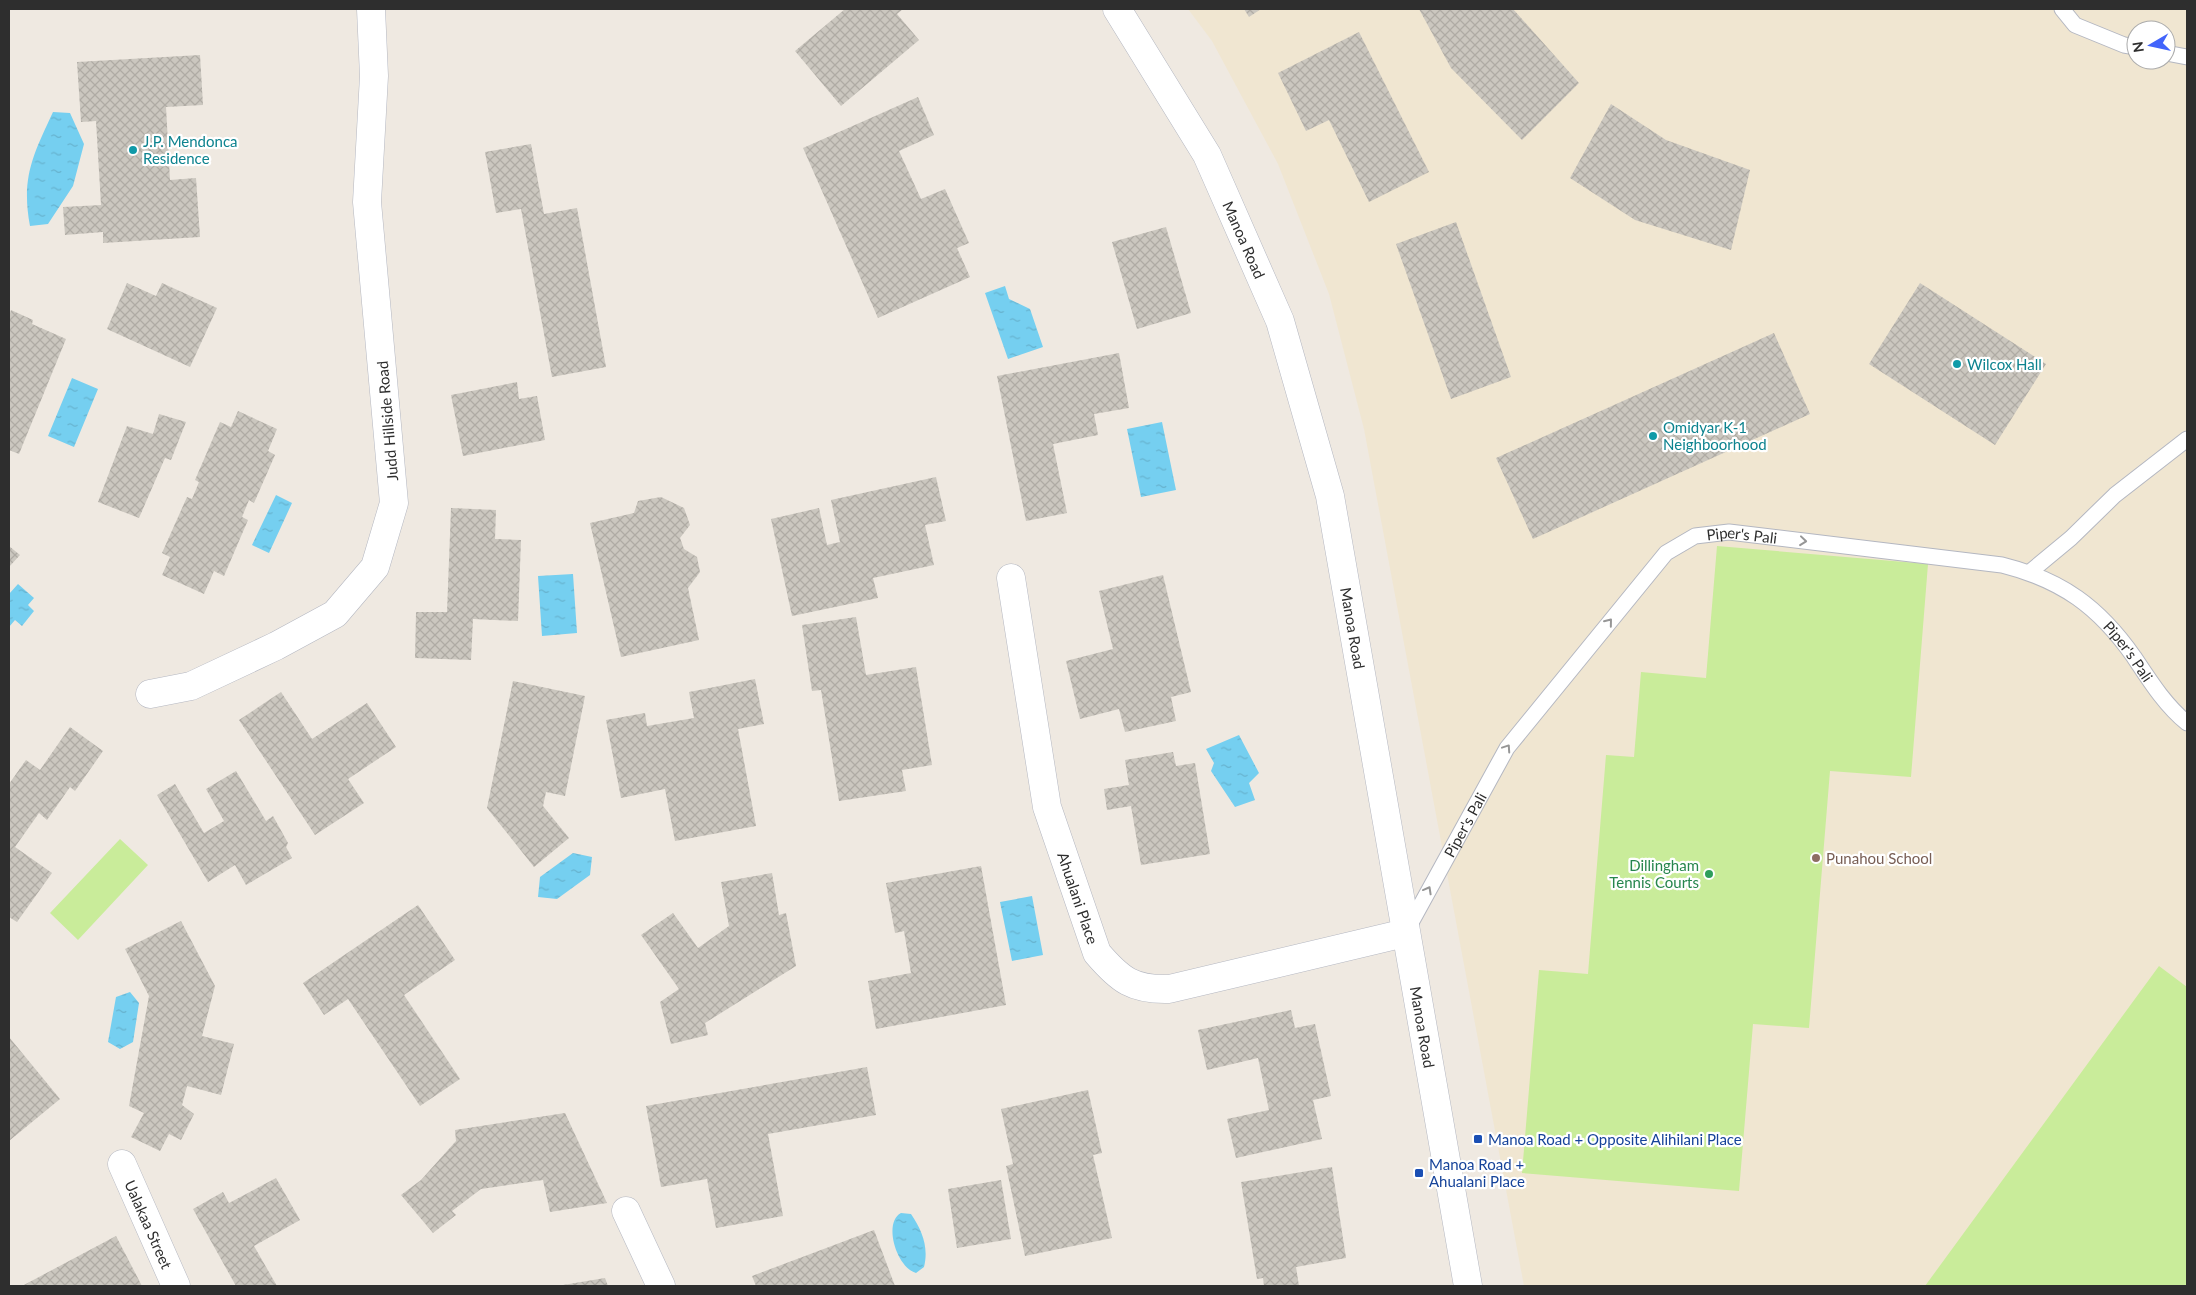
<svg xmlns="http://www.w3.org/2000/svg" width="2196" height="1295" viewBox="0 0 2196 1295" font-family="Lato,sans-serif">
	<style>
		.education { fill: #f0e6d1; fill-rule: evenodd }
		.pitch { fill: #c9ec9a }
		.water { fill: url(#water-ripples) }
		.building { fill: url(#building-cross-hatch) }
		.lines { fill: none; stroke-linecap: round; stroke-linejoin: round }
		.lane-casing { stroke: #b4b7c1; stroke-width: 17 }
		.street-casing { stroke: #b4b7c1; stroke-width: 29 }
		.secondary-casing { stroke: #b4b7c1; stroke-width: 29 }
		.lane { stroke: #fff; stroke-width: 15 }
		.street { stroke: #fff; stroke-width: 28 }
		.secondary { stroke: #fff; stroke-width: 28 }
		.oneway { stroke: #969696 }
		.culture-dot { fill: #0f9aa8; stroke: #fff; stroke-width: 2 }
		.education-dot { fill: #8d6e63; stroke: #fff; stroke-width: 2 }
		.leisure-dot { fill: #2e9e5b; stroke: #fff; stroke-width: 2 }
		.transit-dot { fill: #1a4fb4; stroke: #fff; stroke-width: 2 }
		.labels { text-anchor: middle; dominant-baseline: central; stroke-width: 4.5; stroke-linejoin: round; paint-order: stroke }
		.culture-label { font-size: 15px; fill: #0d838f; stroke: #fff; text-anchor: start }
		.street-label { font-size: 15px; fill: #2e2e2e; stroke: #fff }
		.education-label { font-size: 15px; fill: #785e54; stroke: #fff; text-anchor: start }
		.leisure-label { font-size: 15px; fill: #27864d; stroke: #fff; text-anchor: end }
		.transit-label { font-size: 15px; fill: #164399; stroke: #fff; text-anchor: start }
	</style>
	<defs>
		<pattern id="water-ripples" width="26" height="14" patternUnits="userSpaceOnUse" patternTransform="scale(1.25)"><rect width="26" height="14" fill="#75cff0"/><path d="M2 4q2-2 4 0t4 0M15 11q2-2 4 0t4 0" fill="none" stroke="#66b2ce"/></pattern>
		<pattern id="building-cross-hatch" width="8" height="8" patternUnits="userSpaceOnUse" patternTransform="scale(1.25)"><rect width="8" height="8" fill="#cbc7bf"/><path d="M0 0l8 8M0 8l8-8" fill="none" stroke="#afaba4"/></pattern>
	</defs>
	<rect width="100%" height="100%" fill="#efe9e1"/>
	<path class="education" d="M1188,9H2187V1286H1524L1364,429L1329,294L1278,164L1212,41ZM2136,30H2166V60H2136Z"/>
	<path class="pitch" d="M1717,546L1928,564L1911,777L1830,771L1809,1028L1753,1024L1739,1191L1522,1173L1539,970L1588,974L1606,755L1634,757L1641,672L1706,678Z
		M120,839L148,865L78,940L50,913Z
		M2159,966L2187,987V1286H1925Z"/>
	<path class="water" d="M53,112L70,113L84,144L73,186L48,224L30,226C21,178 33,155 53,112Z
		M1005,286L1009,299L1030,309L1043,347L1008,359L985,293Z
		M72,378L98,389L74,447L48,436Z
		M1162,422L1176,490L1141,497L1127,429Z
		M276,495L292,503L269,553L252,545Z
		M573,574L577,633L542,636L538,576Z
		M18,584L34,598L28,605L34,611L22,626L15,620L9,627V594Z
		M1239,735L1259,773L1249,783L1255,800L1235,807L1211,771L1214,763L1206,749Z
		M573,853L592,857L590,875L557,899L538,897L540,877Z
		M1032,896L1043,955L1012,961L1000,902Z
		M130,992L139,1003L133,1042L120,1049L108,1042L116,997Z
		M901,1213L911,1214C922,1230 929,1247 924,1267L916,1273C896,1267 883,1222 901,1213Z"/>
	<path class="building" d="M845,9H903L897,14L919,40L841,106L795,51Z
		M1244,9H1261L1249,17Z
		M1419,9H1513L1579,83L1522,140L1451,68Z
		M1359,32L1429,172L1369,202L1329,120L1306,131L1278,73Z
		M200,55L203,105L166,107L170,180L196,178L200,237L103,243V232L65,235L63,207L101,205L96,121L81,122L77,62Z
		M918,97L934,135L899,151L921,199L945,189L969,243L957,248L970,277L878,318L803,148Z
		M1611,104L1666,140L1750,170L1731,250L1635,220L1570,178Z
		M531,144L544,214L577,208L606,367L552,377L521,209L496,213L485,152Z
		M1456,222L1511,377L1451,399L1396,244Z
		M1166,227L1191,313L1137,329L1112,242Z
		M127,283L156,296L162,283L217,308L190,367L107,329Z
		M1920,283L2046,364L1995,445L1869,364Z
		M11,310L33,320L32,324L66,339L19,454L9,450V316Z
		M1774,333L1810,414L1533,539L1496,458Z
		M1119,353L1129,408L1094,414L1098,435L1053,444L1067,513L1026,521L997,376Z
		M517,382L519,399L537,396L545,440L463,456L451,395Z
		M238,411L277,429L268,451L275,455L254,503L249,500L242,517L248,520L224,576L214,571L204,594L162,575L170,557L162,553L187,497L192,499L199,482L195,480L220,422L231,427Z
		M159,414L186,422L171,460L165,458L139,518L98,502L127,426L153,434Z
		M936,477L946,521L925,525L934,565L873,578L878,598L792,616L771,519L819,508L827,545L840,542L831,500Z
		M661,497L684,508L690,525L680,538L684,549L697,557L700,572L688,588L699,640L621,657L590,523L634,513L638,501Z
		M451,508L496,510L495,539L521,540L518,621L473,619L471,660L415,658L416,612H447Z
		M9,546L20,555L9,567Z
		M1163,575L1191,692L1171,697L1176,721L1125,732L1119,709L1080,719L1066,661L1113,649L1099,591Z
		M856,617L866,675L916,667L932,765L902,770L906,791L839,801L821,690L812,691L802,625Z
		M755,679L764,724L738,729L756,826L675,841L665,789L621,798L606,720L645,713L647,726L694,718L689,692Z
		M513,681L585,696L565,796L546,792L543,806L569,838L534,867L487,808Z
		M281,692L312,739L367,703L396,747L348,779L364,803L315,835L239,720Z
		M70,727L103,751L75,791L70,787L47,820L39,813L15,847L52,873L17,922L9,917V784L26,760L40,770Z
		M1173,752L1176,766L1195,763L1210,854L1141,865L1131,806L1107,810L1104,789L1129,785L1125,760Z
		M236,771L266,821L273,816L288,843L286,847L292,858L246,885L235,865L208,882L157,795L175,784L204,833L224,821L206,789Z
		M981,866L1006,1005L876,1029L868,981L911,973L904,931L895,933L886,883Z
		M772,873L779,915L786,913L796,966L705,1023L708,1035L671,1044L660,1002L679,989L641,935L673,913L698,948L729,926L721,882Z
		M418,905L455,960L404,995L460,1079L420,1106L348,999L324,1015L303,983Z
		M181,921L215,986L202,1036L234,1044L221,1095L187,1086L182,1105L194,1114L181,1140L169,1134L160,1151L131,1137L144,1113L129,1106L149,996L125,949Z
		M1291,1010L1295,1028L1315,1024L1331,1096L1313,1100L1322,1139L1236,1158L1227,1119L1269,1110L1258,1058L1207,1070L1198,1030Z
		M9,1037L60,1099L9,1141Z
		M867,1067L876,1115L768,1134L783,1216L716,1228L707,1179L661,1187L646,1106Z
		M1088,1090L1102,1153L1093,1155L1112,1238L1025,1256L1006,1166L1013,1164L1001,1109Z
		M565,1113L607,1203L550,1212L543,1180L481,1189L452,1211L456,1215L433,1233L401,1195L421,1180L456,1141L455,1130Z
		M1332,1167L1346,1258L1296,1267L1299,1286H1264L1263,1278L1257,1279L1241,1182Z
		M276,1178L300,1220L254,1246L277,1286H236L193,1209L223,1192L229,1203Z
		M1001,1180L1011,1239L957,1248L948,1189Z
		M874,1230L895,1286H756L752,1276Z
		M116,1236L142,1286H22Z
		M605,1278L608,1286H563V1285Z"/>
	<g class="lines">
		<defs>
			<g id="lane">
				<path d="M2062,9L2075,25L2124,45L2136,47"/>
				<path d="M2166,53L2187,57"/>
				<path d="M2030,572L2071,538L2115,495L2187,439"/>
				<path id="s1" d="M1407,930L1507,748L1666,553L1695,536L1729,532L2002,565C2062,580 2099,607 2134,657C2150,681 2165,705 2187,723"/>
			</g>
			<g id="street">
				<path id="s2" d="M1011,578L1047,807L1097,953C1120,980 1133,990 1169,989L1405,933"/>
				<path d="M150,694L191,686L276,646L335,614L375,567L394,503L367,202L374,76L371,9"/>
				<path id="s3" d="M122,1164L176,1286"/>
				<path d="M626,1211L661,1286"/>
			</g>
			<g id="secondary">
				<path id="s4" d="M1117,9L1207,155L1280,321L1330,496L1468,1286"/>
			</g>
		</defs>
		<use href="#lane" class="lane-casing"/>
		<use href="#street" class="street-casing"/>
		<use href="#secondary" class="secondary-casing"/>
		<use href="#lane" class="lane"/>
		<use href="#street" class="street"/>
		<use href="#secondary" class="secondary"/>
	</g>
	<defs><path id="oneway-chevron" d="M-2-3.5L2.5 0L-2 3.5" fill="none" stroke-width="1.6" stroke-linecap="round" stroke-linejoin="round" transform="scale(1.25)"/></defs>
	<g class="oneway">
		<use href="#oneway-chevron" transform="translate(1803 541) rotate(6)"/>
		<use href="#oneway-chevron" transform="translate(1609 622) rotate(-51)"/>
		<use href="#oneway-chevron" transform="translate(1507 748) rotate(-56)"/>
		<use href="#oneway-chevron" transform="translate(1428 890) rotate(-61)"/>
	</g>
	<g class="culture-dot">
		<circle cx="133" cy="150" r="5"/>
		<circle cx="1957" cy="364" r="5"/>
		<circle cx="1653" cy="436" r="5"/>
	</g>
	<circle class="education-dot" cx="1816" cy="858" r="5"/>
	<circle class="leisure-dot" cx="1709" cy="874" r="5"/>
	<g class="transit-dot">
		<rect x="1473" y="1134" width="10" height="10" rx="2.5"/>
		<rect x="1414" y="1168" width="10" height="10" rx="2.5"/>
	</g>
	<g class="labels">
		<g class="culture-label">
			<text x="143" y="141">J.P. Mendonca<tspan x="143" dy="17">Residence</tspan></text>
			<text x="1967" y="364">Wilcox Hall</text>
			<text x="1663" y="427">Omidyar K-1<tspan x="1663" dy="17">Neighboorhood</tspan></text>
		</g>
		<g class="street-label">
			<text stroke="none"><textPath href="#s4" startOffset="264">Manoa Road</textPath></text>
			<text transform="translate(387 421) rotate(-95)">Judd Hillside Road</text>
			<text stroke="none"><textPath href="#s1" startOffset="540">Piper's Pali</textPath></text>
			<text stroke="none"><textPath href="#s4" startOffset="669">Manoa Road</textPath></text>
			<text stroke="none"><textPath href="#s1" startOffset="959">Piper's Pali</textPath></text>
			<text stroke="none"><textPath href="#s1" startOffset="120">Piper's Pali</textPath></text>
			<text stroke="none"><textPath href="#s2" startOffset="328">Ahualani Place</textPath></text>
			<text stroke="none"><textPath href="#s4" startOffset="1074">Manoa Road</textPath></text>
			<text stroke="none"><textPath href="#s3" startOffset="66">Ualakaa Street</textPath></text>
		</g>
		<g class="education-label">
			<text x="1826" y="858">Punahou School</text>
		</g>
		<g class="leisure-label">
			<text x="1699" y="865">Dillingham<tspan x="1699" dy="17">Tennis Courts</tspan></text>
		</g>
		<g class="transit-label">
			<text x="1488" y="1139">Manoa Road + Opposite Alihilani Place</text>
			<text x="1429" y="1164">Manoa Road +<tspan x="1429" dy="17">Ahualani Place</tspan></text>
		</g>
	</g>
	<rect width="2196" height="1295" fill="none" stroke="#2e2e2e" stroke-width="20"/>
	<g transform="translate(2151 45) rotate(261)"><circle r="24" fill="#ffffff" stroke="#ababab"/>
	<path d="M0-4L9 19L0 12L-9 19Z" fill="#4264fb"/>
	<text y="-8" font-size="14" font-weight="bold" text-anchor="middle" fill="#2e2e2e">N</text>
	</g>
</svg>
